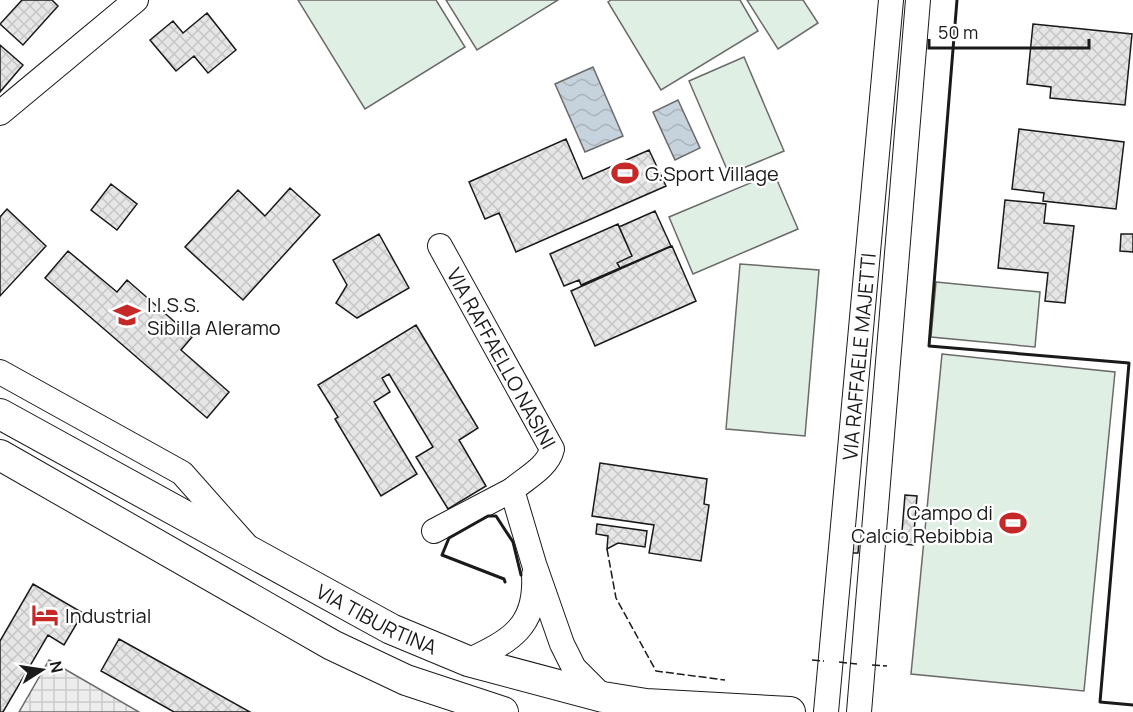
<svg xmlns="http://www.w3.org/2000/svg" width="1133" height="712" viewBox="0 0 1133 712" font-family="Manrope,sans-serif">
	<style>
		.grass { fill: #e0efe3; stroke: #6a6a6a; stroke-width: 1.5 }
		.plaza { fill: url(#plaza-grid); stroke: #6a6a6a; stroke-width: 1.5 }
		.water { fill: url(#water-waves); stroke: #6a6a6a; stroke-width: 1.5 }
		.building { fill: url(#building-cross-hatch); stroke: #1a1a1a; stroke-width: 1.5 }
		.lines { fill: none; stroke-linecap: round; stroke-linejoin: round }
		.minor-casing { stroke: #1a1a1a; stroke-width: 26 }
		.major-casing { stroke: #1a1a1a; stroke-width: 32 }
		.minor { stroke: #fff; stroke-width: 24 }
		.major { stroke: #fff; stroke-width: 30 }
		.fence { stroke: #1a1a1a; stroke-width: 1.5; stroke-dasharray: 8 3; stroke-linecap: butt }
		.wall { stroke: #1a1a1a; stroke-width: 3 }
		.labels { text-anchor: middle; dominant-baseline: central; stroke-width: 4.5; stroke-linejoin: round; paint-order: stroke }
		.poi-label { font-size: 20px; fill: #1a1a1a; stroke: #fff; text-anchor: start }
		.street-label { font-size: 20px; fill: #1a1a1a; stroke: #fff }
	</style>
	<defs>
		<pattern id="plaza-grid" width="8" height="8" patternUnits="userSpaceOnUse" patternTransform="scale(1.5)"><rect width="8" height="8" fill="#ededed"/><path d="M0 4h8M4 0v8" fill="none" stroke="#cbcbcb"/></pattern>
		<pattern id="water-waves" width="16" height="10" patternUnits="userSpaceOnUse" patternTransform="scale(1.5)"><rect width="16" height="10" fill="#c6d2dc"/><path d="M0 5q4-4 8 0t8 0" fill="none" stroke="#aab4bc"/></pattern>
		<pattern id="building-cross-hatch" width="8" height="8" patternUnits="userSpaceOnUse" patternTransform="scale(1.5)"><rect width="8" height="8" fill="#e6e6e6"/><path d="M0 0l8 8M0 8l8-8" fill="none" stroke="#c5c5c5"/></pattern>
	</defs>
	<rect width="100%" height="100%" fill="#fff"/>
	<path class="grass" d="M298,0H436L465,47L365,109Z
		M446,0H558L477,50Z
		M611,0H740L758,31L661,90L608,2Z
		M747,0H803L818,23L778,49Z
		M744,57L784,151L729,174L689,81Z
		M774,173L798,229L693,274L669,217Z
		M740,264L819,270L805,436L726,429Z
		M936,282L1040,292L1035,347L931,337Z
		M942,354L1115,372L1084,691L911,674Z"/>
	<path class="plaza" d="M49,660L139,712H19Z"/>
	<path class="water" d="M593,67L623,136L585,152L555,84Z
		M678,100L700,148L675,160L653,112Z"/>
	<path class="building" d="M22,0H52L58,6L23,45L0,24Z
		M207,13L236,50L208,73L194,56L176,71L150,40L173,21L183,33Z
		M1033,24L1132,34L1125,105L1050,98L1051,87L1027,84Z
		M0,45L23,65L0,92Z
		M1019,129L1124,142L1116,209L1043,201L1044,193L1012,189Z
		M566,139L583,179L649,150L666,186L516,252L499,213L485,219L469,182Z
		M111,184L137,204L117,230L91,210Z
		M290,188L320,215L243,300L185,247L238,190L265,216Z
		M1005,200L1046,204L1044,223L1074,226L1065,303L1045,301L1048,273L998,268Z
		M7,209L46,246L0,296V217Z
		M655,211L671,246L620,268L617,263L632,256L619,227Z
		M618,224L632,256L617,263L620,268L581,285L579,280L564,286L550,254Z
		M379,234L409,288L357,318L336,303L347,285L333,260Z
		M1121,234H1133V252L1120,251Z
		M672,246L696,301L595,346L571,291Z
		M68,251L117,292L127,280L192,337L181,350L229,392L207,418L45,278Z
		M416,325L478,428L459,440L486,486L448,509L416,457L433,447L389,374L382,378L390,392L374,402L417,474L381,496L335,419L338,417L318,385Z
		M600,463L707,479L704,504L709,505L701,561L649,553L654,525L592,516Z
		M905,495L917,496L913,545L901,544Z
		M597,524L647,531L645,547L618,543L607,549L608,536L596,534Z
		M848,542H859L858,553H847Z
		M33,584L83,613L64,645L48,635L3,712H0V641Z
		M119,639L250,712H174L101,671Z"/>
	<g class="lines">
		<defs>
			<g id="minor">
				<path d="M0,113L136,0"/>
				<path id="s1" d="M440,246L552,449C548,467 526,478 512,490"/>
				<path d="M0,372L182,473L245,544"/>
				<path d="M434,531L512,490L534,564L562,644L574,668L603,697"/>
				<path d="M468,661C510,641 537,627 534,575"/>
				<path id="s2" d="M826,712L891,0"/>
				<path d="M859,712L918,0"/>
			</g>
			<g id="major">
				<path id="s3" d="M0,414L391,629L468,661L603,697L646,704L790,712"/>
				<path d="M0,455L332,645L406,680L503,712"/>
			</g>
		</defs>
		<use href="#minor" class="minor-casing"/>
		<use href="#major" class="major-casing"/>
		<use href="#minor" class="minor"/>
		<use href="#major" class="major"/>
		<path class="fence" d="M607,549L616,598L656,671L725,680
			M812,660L824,661
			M839,662L857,664
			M872,665L887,666"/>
		<path class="wall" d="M957,0L929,346L1129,363L1100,702L1133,705
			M505,582L504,579L442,555L449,538L488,516H496L513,542L521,575"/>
	</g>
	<defs>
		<symbol id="stadium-bare" viewBox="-9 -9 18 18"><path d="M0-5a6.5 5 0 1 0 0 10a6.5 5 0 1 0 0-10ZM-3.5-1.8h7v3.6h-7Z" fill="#c62828" stroke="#fff" stroke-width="2.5" paint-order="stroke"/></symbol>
		<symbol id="school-bare" viewBox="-9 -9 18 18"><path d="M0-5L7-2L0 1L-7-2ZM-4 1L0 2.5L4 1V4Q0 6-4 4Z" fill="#c62828" stroke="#fff" stroke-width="2.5" paint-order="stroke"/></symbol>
		<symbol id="hotel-bare" viewBox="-9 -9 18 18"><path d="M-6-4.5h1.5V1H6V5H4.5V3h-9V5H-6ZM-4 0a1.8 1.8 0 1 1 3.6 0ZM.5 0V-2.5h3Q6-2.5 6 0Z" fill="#c62828" stroke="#fff" stroke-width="2.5" paint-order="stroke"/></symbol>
	</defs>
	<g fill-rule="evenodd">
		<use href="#stadium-bare" x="606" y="154" width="38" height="38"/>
		<use href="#school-bare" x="108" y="296" width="38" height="38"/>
		<use href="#stadium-bare" x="994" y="504" width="38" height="38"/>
		<use href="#hotel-bare" x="26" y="596" width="38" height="38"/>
	</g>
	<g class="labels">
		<g class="poi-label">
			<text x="645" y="173">G.Sport Village</text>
			<text x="147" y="304">I.I.S.S.<tspan x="147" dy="23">Sibilla Aleramo</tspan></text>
			<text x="993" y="512" text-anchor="end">Campo di<tspan x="993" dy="23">Calcio Rebibbia</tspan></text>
			<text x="65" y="615">Industrial</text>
		</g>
		<g class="street-label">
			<text stroke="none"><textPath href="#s2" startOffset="357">VIA RAFFAELE MAJETTI</textPath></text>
			<text stroke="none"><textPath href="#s1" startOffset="128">VIA RAFFAELLO NASINI</textPath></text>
			<text stroke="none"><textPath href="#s3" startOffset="429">VIA TIBURTINA</textPath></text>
		</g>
	</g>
	<g transform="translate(42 670) rotate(78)" stroke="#ffffff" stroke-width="4.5" paint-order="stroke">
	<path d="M0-4.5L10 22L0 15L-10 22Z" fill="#1a1a1a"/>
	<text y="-9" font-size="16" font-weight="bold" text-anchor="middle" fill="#1a1a1a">N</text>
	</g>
	<path d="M929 39v9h160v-9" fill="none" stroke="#1a1a1a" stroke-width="3"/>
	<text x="938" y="39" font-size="18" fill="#1a1a1a" stroke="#ffffff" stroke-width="4.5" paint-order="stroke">50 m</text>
</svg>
